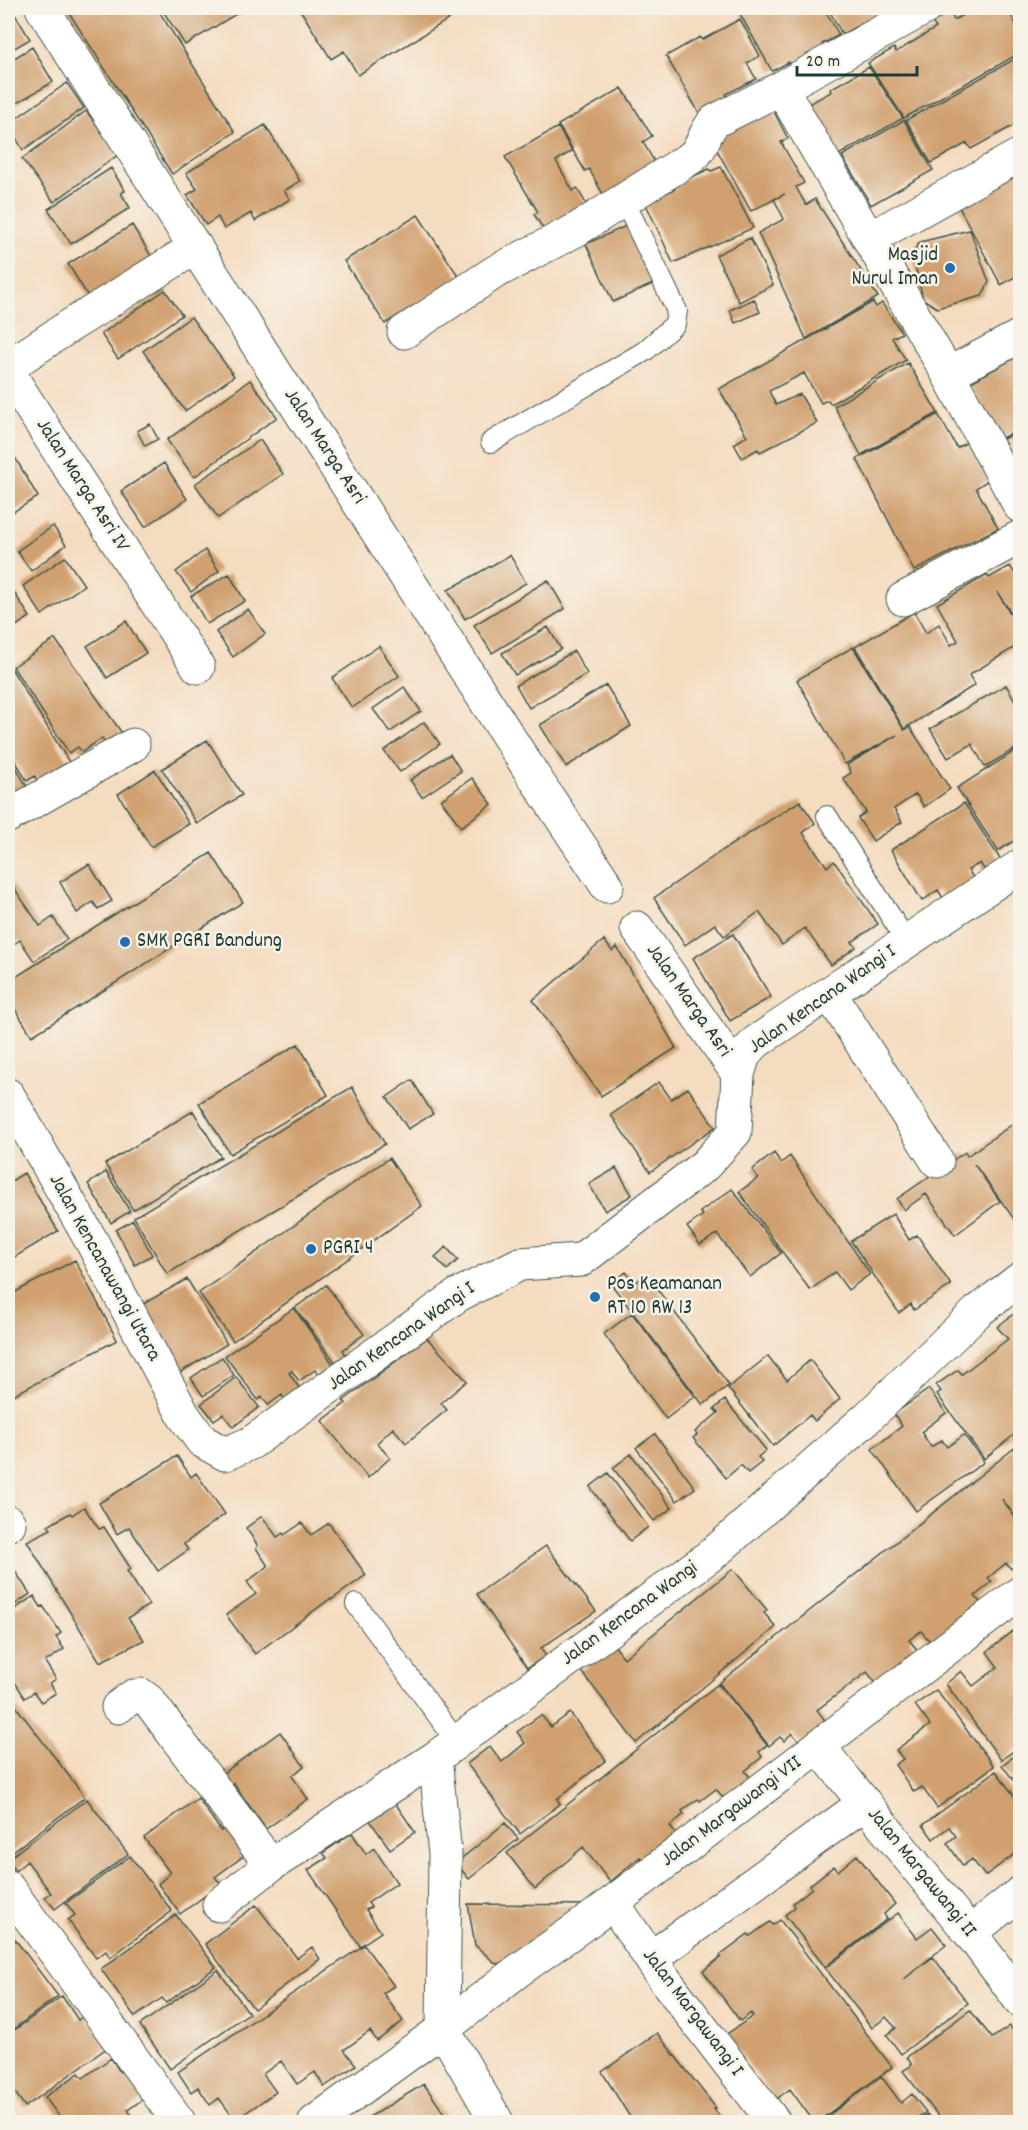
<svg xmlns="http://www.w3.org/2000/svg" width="1028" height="2130" viewBox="0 0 1028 2130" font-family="Dekko,sans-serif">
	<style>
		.building { fill: #d0a06f }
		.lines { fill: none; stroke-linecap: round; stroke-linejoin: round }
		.lane-casing { stroke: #3f5549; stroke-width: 22 }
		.street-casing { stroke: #3f5549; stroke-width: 35 }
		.lane { stroke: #fff; stroke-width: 20 }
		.street { stroke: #fff; stroke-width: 33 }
		.poi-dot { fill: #1f6fb2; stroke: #f7f3e8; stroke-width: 2 }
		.labels { text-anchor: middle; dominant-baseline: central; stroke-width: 5; stroke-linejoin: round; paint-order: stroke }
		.poi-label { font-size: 21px; fill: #1f3d34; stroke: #f7f3e8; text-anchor: start }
		.street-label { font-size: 21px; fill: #1f3d34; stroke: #f7f3e8 }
	</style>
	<rect width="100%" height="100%" fill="#f7f3e8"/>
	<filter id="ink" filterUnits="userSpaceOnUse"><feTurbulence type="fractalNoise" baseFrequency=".0167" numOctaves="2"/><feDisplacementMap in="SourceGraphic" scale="12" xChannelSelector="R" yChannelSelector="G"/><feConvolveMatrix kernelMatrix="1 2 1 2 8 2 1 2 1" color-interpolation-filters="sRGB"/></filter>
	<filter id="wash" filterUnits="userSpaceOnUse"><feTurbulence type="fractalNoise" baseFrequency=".008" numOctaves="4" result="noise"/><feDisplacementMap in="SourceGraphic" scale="24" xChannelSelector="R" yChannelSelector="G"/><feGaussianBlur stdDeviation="1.35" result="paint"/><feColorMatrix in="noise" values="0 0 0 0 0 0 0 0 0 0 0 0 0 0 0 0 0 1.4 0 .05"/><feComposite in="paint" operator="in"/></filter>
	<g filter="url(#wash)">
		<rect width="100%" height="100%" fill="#f4dcc0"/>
		<g id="blocks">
			<path class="building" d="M8,8H11L30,39L8,52Z
				M66,8H157L235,132L172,174Z
				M161,8H246L185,45Z
				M299,8H467L358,75L344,51L331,59Z
				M752,8H824L839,35L822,44L825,49L791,66L789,62L772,71L740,14Z
				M828,8H887L881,11L884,17L862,28L861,24L842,34Z
				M975,8H1007L1018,28L1020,27V53L904,118L868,63L894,48L896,52L936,28L932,22L950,12L954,20Z
				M740,19L760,56L747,63L756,79L726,94L730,102L702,118L666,56L700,37L702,40Z
				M32,47L53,82L8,108V62Z
				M1020,56V122L971,149L967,143L931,163L906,120Z
				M869,67L903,118L835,157L805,106L831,92L830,89Z
				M67,83L84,108L23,150L8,124Z
				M622,88L652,136L643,142L660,172L608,203L589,169L585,171L558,125Z
				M772,108L788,139L781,142L804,183L796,187L806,205L815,199L878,297L806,339L758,233L784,219L774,199L785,194L751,211L712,141Z
				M86,111L119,154L54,202L22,159Z
				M904,120L933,170L871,205L842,156Z
				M265,125L300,181L284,191L290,199L255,221L251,213L224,229L218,217L206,225L187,195L197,189L186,173Z
				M558,127L572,151L556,161L573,191L577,188L591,212L548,237L534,214L538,212L505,157Z
				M721,167L753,228L673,263L645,202L675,189L674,185L709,169L711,171Z
				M111,168L125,191L121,193L130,208L71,244L48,209Z
				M1020,169V274L1001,285L959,207Z
				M418,215L459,277L385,324L344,261Z
				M132,225L156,264L92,303L68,264Z
				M628,225L655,283L613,302L586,244Z
				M970,230L989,282L982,296L937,308L923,299L912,253L920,242Z
				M750,238L773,285L739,302L716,255Z
				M165,290L182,315L118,359L101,334Z
				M754,299L760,312L735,323L730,310Z
				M873,302L876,307L882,303L902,333L892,338L906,360L831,404L828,400L821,403L804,373L769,391L776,405L800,394L817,423L760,452L758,449L742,458L734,444L747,436L719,389Z
				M191,317L234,376L185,411L143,351Z
				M1020,355V429L1000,439L969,383Z
				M908,363L938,413L861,455L834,406Z
				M250,380L277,417L194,477L167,440Z
				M938,414L957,448L969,441L990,479L976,488L998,528L914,571L857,459Z
				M150,424L158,439L145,446L137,431Z
				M1020,430V477L1001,440Z
				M260,440L283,474L218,518L195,484Z
				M13,454L38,497L8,515V457Z
				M164,463L187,499L145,527L121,491Z
				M53,526L66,545L31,571L17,551Z
				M205,550L219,571L191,592L176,572Z
				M510,555L526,583L465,619L448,590Z
				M65,557L84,585L42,615L23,586Z
				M1010,566L1015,574L1020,570V626L997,592L1020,629V644L969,675L975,685L904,729L855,647L914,612L926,633L939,624L951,645L958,641L937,604L987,575L989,578Z
				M229,574L245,601L207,624L191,596Z
				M548,580L565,609L492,653L474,625Z
				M15,594L30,617L8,631V599Z
				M248,609L265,634L233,657L216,632Z
				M126,621L146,653L107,678L87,646Z
				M548,627L561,649L515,675L502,653Z
				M55,639L122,733L106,744L102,738L82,752L78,747L69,753L13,667Z
				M379,646L399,676L352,708L332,678Z
				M853,647L904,730L910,727L950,789L924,807L916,794L894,809L902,822L873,841L858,818L866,812L843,778L851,773L847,765L897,735L845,764L797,680Z
				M574,651L587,674L529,708L516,685Z
				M11,668L69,762L37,781L35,776L27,781L8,748V670Z
				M606,685L631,726L566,767L540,725Z
				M1006,685L1020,709V746L985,767L972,744L948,758L930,729Z
				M404,687L421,711L390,732L373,709Z
				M424,722L440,744L400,772L384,751Z
				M207,740L242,795L197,824L162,769Z
				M1020,748V837L998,851L957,788Z
				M8,753L31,794L19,802L12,790L8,793Z
				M450,754L461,771L422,797L410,780Z
				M155,770L189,824L151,847L118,794Z
				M472,778L492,804L461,827L441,800Z
				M800,801L815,823L803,833L827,867L834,861L878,924L852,942L856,947L831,965L805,928L782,945L759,912L724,936L715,924L685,945L654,898L723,850Z
				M964,803L1002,862L986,872L980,863L968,870L976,882L945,901L938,890L922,901L891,850Z
				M211,853L243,902L32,1036L8,998V982Z
				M89,864L112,901L98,909L93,902L77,913L60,882Z
				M8,879L40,926L53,917L67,939L34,961L20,940L11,946L8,941Z
				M733,934L771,997L730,1021L693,958Z
				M604,940L612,951L617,947L676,1048L601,1096L533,1000Z
				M298,1044L328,1095L230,1154L199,1103Z
				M412,1080L433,1114L408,1129L387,1097Z
				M659,1082L671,1099L688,1088L715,1127L650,1172L611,1115Z
				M352,1087L385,1144L167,1274L134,1217Z
				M193,1111L221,1157L133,1210L105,1164Z
				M1020,1119V1227L974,1164L1000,1201L955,1235L926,1194L904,1210L897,1199L965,1152L967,1156Z
				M774,1153L781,1163L790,1156L870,1274L848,1290L835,1272L810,1290L739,1192L758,1178L752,1170Z
				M389,1158L422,1206L233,1341L199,1293Z
				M616,1168L632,1195L605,1211L589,1184Z
				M106,1172L130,1211L111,1223L88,1184Z
				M24,1173L58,1231L8,1261V1183Z
				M732,1189L781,1253L750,1277L717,1234L700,1245L687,1227L703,1215L700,1212Z
				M893,1214L909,1240L917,1235L951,1285L914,1310L911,1304L899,1313L851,1241Z
				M133,1220L152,1255L135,1265L116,1230Z
				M446,1247L458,1260L447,1270L435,1257Z
				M75,1260L117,1340L8,1398V1296Z
				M626,1272L635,1283L646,1274L729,1385L703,1405L611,1284Z
				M187,1279L227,1344L176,1375L136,1308Z
				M326,1285L364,1334L343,1350L346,1355L335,1362L295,1308Z
				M294,1308L333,1364L318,1374L315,1370L299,1381L292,1371L289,1373L300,1389L285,1400L282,1395L268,1405L262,1397L258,1400L225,1356Z
				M1020,1309V1430L984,1459L937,1394L941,1391L936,1385L958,1370L962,1374L1008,1339L997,1327Z
				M632,1313L695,1396L666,1419L604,1334Z
				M427,1338L467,1381L441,1403L447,1410L406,1443L393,1428L377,1443L390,1458L368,1478L322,1421L346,1403L343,1401Z
				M768,1356L787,1380L810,1360L840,1399L815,1421L810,1415L773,1446L728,1388Z
				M222,1357L234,1375L203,1396L191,1378Z
				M236,1377L259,1407L233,1427L223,1414L214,1420L201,1404Z
				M929,1389L946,1413L921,1432L931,1447L942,1440L947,1447L964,1435L984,1462L916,1511L872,1449L902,1426L894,1414Z
				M725,1400L766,1450L758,1457L762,1462L748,1473L741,1465L726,1478L693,1438L697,1435L695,1432L718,1413L714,1409Z
				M655,1434L695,1488L677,1501L636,1448Z
				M1018,1445L1020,1448V1523L1002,1499L1020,1524V1561L1011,1569L1006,1563L988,1578L992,1582L975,1596L984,1607L935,1647L921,1631L909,1640L921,1654L879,1687L867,1672L817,1710L827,1723L801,1744L792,1733L784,1741L780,1737L769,1746L719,1683Z
				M631,1454L672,1508L654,1521L613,1468Z
				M177,1456L191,1477L196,1473L225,1514L184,1544L188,1550L158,1571L129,1527L117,1534L99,1503Z
				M608,1473L648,1527L630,1541L590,1487Z
				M84,1507L99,1529L104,1527L131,1569L127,1571L149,1605L128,1618L144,1640L100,1662L27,1541L51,1529L48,1526L70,1513L72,1515Z
				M262,1516L277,1537L283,1533L284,1535L302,1523L311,1535L329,1523L366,1575L331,1600L330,1599L255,1654L226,1615L256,1594L247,1582L268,1566L256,1548L258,1546L246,1528Z
				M546,1546L596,1611L541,1648L546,1656L527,1668L477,1594Z
				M8,1560L30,1594L8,1609Z
				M733,1569L767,1610L764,1613L776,1627L636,1743L581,1671L614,1645L624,1658Z
				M34,1596L41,1607L43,1606L61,1633L56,1637L64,1649L45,1662L56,1679L50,1683L56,1693L41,1702L34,1692L25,1698L8,1671V1613Z
				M1013,1631L1020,1640V1746L1001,1760L946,1684L961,1671L973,1686L998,1667L987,1652Z
				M718,1684L767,1745L759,1752L762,1757L745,1771L752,1780L726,1801L716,1789L700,1801L698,1799L682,1811L684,1814L670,1826L679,1839L647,1865L640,1857L610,1882L583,1847L535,1889L507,1853Z
				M936,1690L994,1766L937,1808L922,1787L914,1792L895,1765L903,1759L896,1750L930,1725L915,1705Z
				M8,1696L85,1797L8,1855Z
				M570,1713L606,1760L557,1799L560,1804L520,1834L467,1764L490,1746L502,1762L525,1743L517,1732L541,1715L551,1727Z
				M280,1732L304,1766L292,1776L308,1799L266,1829L233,1783L230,1785L222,1774Z
				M1020,1752V1789L1002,1765Z
				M996,1771L1020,1804V1850L985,1876L972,1859L963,1866L947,1843L956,1836L949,1827L933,1839L923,1825Z
				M198,1798L221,1831L225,1827L245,1855L215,1877L221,1884L180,1914L158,1884L170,1873L144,1838Z
				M87,1799L128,1854L55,1909L45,1897L51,1893L27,1861L15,1871L8,1859Z
				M393,1800L415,1832L390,1849L368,1818Z
				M505,1823L518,1839L469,1879L456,1863Z
				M352,1833L366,1854L374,1848L397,1883L368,1903L371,1907L366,1910L381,1932L360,1946L308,1870L327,1858L323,1853Z
				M857,1855L895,1904L884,1914L887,1919L825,1967L785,1915L795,1907L793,1903L812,1888L810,1885L834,1866L838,1871Z
				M130,1856L172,1911L110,1958L106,1951L96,1958L68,1920L75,1915L66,1903Z
				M468,1904L595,1905L525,1958L496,1964L475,1945Z
				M256,1905L297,1958L312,1947L320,1959L254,2009L205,1944Z
				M898,1913L917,1938L932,1927L946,1945L903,1980L933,1957L968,2003L901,2054L887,2035L896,2028L886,2017L872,2028L825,1968Z
				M176,1915L216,1967L166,2003L162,1998L135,2017L101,1969Z
				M780,1920L892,2067L817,2122H814L790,2089L775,2100L727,2034L753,2016L751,2013L740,2021L703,1971L721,1957L720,1955L748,1934L750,1936L770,1922L773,1925Z
				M8,1930L58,1996L8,2033Z
				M364,1945L394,1986L383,1993L403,2021L377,2041L370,2031L344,2050L356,2065L324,2087L315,2072L297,2084L281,2061L263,2074L276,2092L235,2120L219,2098L210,2105L198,2087L191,2092L178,2072Z
				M218,1970L249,2013L170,2069L140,2025Z
				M62,1996L78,2020L85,2015L108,2047L25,2107L8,2082V2035Z
				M970,2010L992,2038L1010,2026L1020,2041V2064L1017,2067L1020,2072V2122H943L903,2071L912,2065L907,2057Z
				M657,2033L716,2108L714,2109L724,2122H633L602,2072Z
				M111,2058L120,2072L124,2069L144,2098L128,2110L134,2119L129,2122H63L45,2097L79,2073L83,2078Z
				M881,2076L901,2103L912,2094L926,2112L911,2122H820Z
				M424,2084L450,2122H361Z
				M927,2114L933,2122H914Z"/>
		</g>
	</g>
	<g filter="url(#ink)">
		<use href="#blocks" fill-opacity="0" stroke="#3f5549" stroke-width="1.5"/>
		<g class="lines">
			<defs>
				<path id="lane" d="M491,442L645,351L675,324L677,311L624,200
					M827,816L907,942
					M356,1604L457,1742"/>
				<path id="street" d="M42,8L533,775L607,886
					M781,88L948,374L1020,506
					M869,239L1020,155
					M196,247L68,327L21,358L12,367L13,380L198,667
					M404,332L495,272L576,230L692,157C704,147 704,131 715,121L781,88L925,8
					M948,374L1020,336
					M903,599L1020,537
					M8,816L133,745
					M637,928L738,1074
					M830,994L937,1161
					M8,1095L92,1242L184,1416L202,1441L225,1454L251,1443L458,1295L520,1264L581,1260L705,1165L735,1132L738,1074L744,1055L756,1042L1020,866
					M8,1522L9,1524
					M118,1707L133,1696L141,1695L149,1701L271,1865L435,1758
					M819,1747L970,1933L1020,2000
					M8,1888L179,2122
					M613,1903L665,1980L774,2122
					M219,1905L271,1865
					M970,1933L1020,1893
					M651,1958L865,1803
					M443,2029L445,1854L435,1758L715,1552L867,1418L977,1312L1020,1279
					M443,2029L497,2122
					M315,2122L443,2029L519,1970L595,1916L1020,1593"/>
			</defs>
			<use href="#lane" class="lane-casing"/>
			<use href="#street" class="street-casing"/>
			<use href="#lane" class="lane"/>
			<use href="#street" class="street"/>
		</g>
	</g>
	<g class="poi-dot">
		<circle cx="950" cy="268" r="6"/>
		<circle cx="125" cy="942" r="6"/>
		<circle cx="311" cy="1249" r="6"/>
		<circle cx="595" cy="1297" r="6"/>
	</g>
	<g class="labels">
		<g class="poi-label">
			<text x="938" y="256" text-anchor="end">Masjid<tspan x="938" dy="24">Nurul Iman</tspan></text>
			<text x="137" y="942">SMK PGRI Bandung</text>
			<text x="323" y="1249">PGRI 4</text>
			<text x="607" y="1285">Pos Keamanan<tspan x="607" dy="24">RT 10 RW 13</tspan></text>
		</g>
		<g class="street-label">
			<text transform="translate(324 447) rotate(57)">Jalan Marga Asri</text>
			<text transform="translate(82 486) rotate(57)">Jalan Marga Asri IV</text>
			<text transform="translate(823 1000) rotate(-35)">Jalan Kencana Wangi I</text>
			<text transform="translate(688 1001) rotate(55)">Jalan Marga Asri</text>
			<text transform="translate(104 1268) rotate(61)">Jalan Kencanawangi Utara</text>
			<text transform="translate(402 1337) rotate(-35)">Jalan Kencana Wangi I</text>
			<text transform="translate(630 1614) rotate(-36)">Jalan Kencana Wangi</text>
			<text transform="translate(732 1812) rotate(-37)">Jalan Margawangi VII</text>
			<text transform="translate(921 1873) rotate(51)">Jalan Margawangi II</text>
			<text transform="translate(692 2013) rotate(53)">Jalan Margawangi I</text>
		</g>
	</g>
	<rect width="1028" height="2130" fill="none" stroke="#f7f3e8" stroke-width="30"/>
	<path d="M797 66v9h120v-9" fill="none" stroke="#1f3d34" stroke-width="3"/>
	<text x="806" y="66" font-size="18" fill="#1f3d34" stroke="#f7f3e8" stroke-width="4.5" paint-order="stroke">20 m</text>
</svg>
